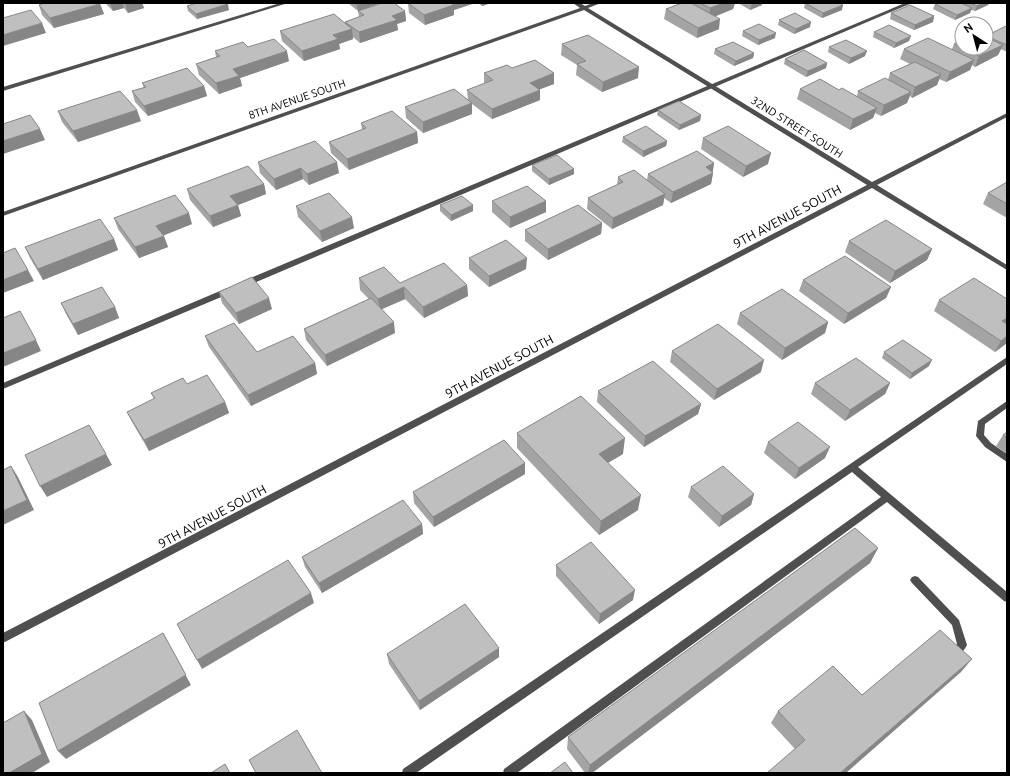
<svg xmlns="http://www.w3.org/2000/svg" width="1010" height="776" viewBox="0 0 1010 776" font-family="Ubuntu,sans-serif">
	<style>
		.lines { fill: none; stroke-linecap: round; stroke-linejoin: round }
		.lane { fill: #4f4f4f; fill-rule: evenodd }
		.street { fill: #4f4f4f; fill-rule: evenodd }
		.wall { fill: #a4a4a4 }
		.shaded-wall { fill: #868686 }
		.building { fill: #bfbfbf; stroke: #868686 }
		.labels { text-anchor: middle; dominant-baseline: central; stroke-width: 3; stroke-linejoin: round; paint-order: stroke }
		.far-street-label { font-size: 11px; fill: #000; stroke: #fff }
		.street-label { font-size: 13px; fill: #000; stroke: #fff }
	</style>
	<rect width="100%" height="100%" fill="#fff"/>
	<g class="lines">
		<path class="lane" d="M280,3H288L3,91V87Z
			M905,3H912L247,286H244L240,284L241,282Z
			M227,288H233L234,290L233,292L3,389V383Z
			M1007,357V364L858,467L1007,592V602L1004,601L887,502L517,773H503L504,769L881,497L852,472L416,773H402L403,769Z
			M1007,401V408L985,424L984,435L991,443L1007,454V462L985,447L976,436L978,421Z
			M915,576L918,577L959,620L967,645C964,651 958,657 952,660L948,658L947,655L948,652L957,644L952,625L912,583L910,580L912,577Z"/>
		<path class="street" d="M573,3H580L585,6L593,3H601L588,8L872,182L1007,113V117L877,185L1007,265V270L872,188L3,643V633L867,185L584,10L3,216V212L580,8Z"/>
	</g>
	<path class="wall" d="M105,3H142L144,8L128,13L124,8L113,11Z
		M348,3H380L358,11Z
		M408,3H472V4L454,10V15L425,25L409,13Z
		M478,3H491L482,6Z
		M682,3H735L733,9L715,16L719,29L697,38L664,19L666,9Z
		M738,3H762V5L750,10Z
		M805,3L842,10L822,18L804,8Z
		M938,3H989L988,5L975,11L971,10L970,13L955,20L933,9L935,4Z
		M100,4L104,14L54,28L42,15L39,5Z
		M187,6L229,10L197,19L188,11Z
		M358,11H405L406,21L397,24L398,30L360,43L353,37V39L339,44L340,49L304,61L282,41L280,31L345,23V22L359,17Z
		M891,13L934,16L933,22L914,30L890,19Z
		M779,20L810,27L794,34L778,25Z
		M1007,27V52L1001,49L998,55L975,67L972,65L970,70L946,82L939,79L937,85L912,98L910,96L907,103L881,116L875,113L873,118L850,130L797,99L800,89L839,90L857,96L858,91L888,80L890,73L910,64L900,59L904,49H952L954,44L986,48V36Z
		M743,31L775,38L758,45L742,36Z
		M874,32L909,41L894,48L873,37Z
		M562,44L638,78L602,92L576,75L577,65L561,55Z
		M248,47L289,61L240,78L242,86L219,94L199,75L196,64L216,57L215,51Z
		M829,47L865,56L849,64L828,52Z
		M715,49L754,53L753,58L734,66L714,54Z
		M785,59L827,63L826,68L806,77L784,64Z
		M512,68L554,84L540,89V100L492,119L472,104V114L423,133L406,118L405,107L468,100L467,90L484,84V73Z
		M142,83L204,86L207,96L148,116L135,102L132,91L144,88Z
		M658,110L701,115L700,121L679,130L657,115Z
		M58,111L141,121L78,142L62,122Z
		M361,123L417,132L418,143L349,170L331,153L329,142L362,130Z
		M623,137L667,141L666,146L643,157L622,142Z
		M703,138L768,164L743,177L701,149Z
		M258,162L339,173L309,185L303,179L276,190L260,173Z
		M714,163L713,172V173L711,184L671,203L664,198L663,205L612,229L587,209L588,198L617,185L618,177L647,180L648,174Z
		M532,165L574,169V174L549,185L532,171Z
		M1007,182V218L983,204L988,193Z
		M264,184L266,194L238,205L241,216L213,227L190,200L187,189Z
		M492,201H546V212L510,228L492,212Z
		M440,205L473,211L451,221L440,211Z
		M296,206L354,228L322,242L298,217Z
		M114,218L192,224L163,235L168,247L139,258L118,229Z
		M602,223L601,234L548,260L525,241V230Z
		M114,239L118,250L43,280L30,258L25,247Z
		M849,241L932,249L927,260L890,283L845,252Z
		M469,258L526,269L489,287L469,269Z
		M359,278L400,283L467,285L468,296L424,318L405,299L382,309L395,333L327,366L306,340L304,329L369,299L360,290Z
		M803,280L891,287L886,298L844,324L799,291Z
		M219,292L272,309L239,324L222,303Z
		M939,300L1007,343L995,352L934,311Z
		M61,303L115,307L119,318L78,335L66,314Z
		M740,313L828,322L825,333L782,360L737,324Z
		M205,336L257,352L315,363L317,374L251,406L209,347Z
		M672,351L761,372L714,400L670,362Z
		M884,352L929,366L910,379L882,358Z
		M815,383H890L885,394L845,421L811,394Z
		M187,384L225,402L229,413L149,451L132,422L127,412L154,399L151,393Z
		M598,391L701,404L698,414L644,447L597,402Z
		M1007,432V454L996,446L1003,435Z
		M517,433L623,454L608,463L638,510L599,535L517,448Z
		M768,442L825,458L795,479L764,453Z
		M525,463V474L434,527L414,503L413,492Z
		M691,487L754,494L751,505L719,527L688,497Z
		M422,524L423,534L322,593L305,567L302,557Z
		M878,548L870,563L592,773H585L567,749L568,737Z
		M556,565L633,600L599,624L556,576Z
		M387,654L499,657L420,710L389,664Z
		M961,672L795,749L771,723L778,711L862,695Z"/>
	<path class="shaded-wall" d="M110,3H122L124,8L113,11Z
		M125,3H142L144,8L128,13Z
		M365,3H380L358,11L357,5Z
		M449,3H472V4L454,10V15L425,25L424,15Z
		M482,3H491L482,6Z
		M724,3H735L733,9L709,19L710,8Z
		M752,3H762V5L750,10Z
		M983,3H989L988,5L975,11L977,6Z
		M100,4L104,14L54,28L50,18Z
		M228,4L229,10L197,19L196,14Z
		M843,5L842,10L822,18L823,13Z
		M972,8L970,13L955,20L957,15Z
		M405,11L406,21L397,24L398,30L360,43L359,32L392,16Z
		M934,16L933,22L914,30L915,25Z
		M720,19L719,29L697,38L698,28Z
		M811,22L810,27L794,34L796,29Z
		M42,23L46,33L3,46V35Z
		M352,29L353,39L339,44L340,49L304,61L302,51L333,35Z
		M776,33L775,38L758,45L759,40Z
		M911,36L909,41L894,48L896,43Z
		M1003,45L998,55L975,67L979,56Z
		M287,51L289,61L240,78L242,86L219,94L216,83L233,69Z
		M867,51L865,56L849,64L851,58Z
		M754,53L753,58L734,66L736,61Z
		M974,60L970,70L946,82L950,72Z
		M827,63L826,68L806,77L808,71Z
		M639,67L638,78L602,92L603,82Z
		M554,73V84L530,93V83Z
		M941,75L937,85L912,98L915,87Z
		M204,86L207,96L148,116L144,106Z
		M540,90V100L492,119V109Z
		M911,92L907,103L881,116L884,105Z
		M472,103V114L423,133V122Z
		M877,108L873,118L850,130L853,119Z
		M137,110L141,121L78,142L73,131Z
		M701,115L700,121L679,130L680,125Z
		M40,129L45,140L3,154V141Z
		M417,132L418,143L349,170L347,159Z
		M667,141L666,146L643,157V151Z
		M771,153L768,164L743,177L746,166Z
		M337,162L339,173L309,185L307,174Z
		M714,163L712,173H713L711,184L671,203L673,192L706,167Z
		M301,168L303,179L276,190L274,179Z
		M574,169V174L549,185V179Z
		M264,184L266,194L238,205L241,216L213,227L210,216L230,196Z
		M665,194L663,205L612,229L613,218Z
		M546,201V212L510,228V217Z
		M473,205V211L451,221V215Z
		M189,213L192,224L160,237L156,226Z
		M352,217L354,228L322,242L320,231Z
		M602,223L601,234L548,260V249Z
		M164,236L168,247L139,258L135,247Z
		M114,239L118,250L43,280L38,269Z
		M932,249L927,260L890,283L895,271Z
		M527,258L526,269L489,287V276Z
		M28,270L34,281L3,293V280Z
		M467,285L468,296L424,318L423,307Z
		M404,287L405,299L380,310L378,299Z
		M891,287L886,298L844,324L848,313Z
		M269,298L272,309L239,324L236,313Z
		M115,307L119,318L78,335L73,324Z
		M1007,318V325L1002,321Z
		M394,322L395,333L327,366L325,355Z
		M828,322L825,333L782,360L785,348Z
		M1007,336V343L995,352L1001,341Z
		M36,340L41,351L3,367V353Z
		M764,360L761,372L714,400L717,389Z
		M932,360L929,366L910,379L912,373Z
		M315,363L317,374L251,406L248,395Z
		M890,383L885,394L845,421L850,410Z
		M225,402L229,413L149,451L144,440Z
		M701,404L698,414L644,447L645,436Z
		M625,438L623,454L597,469L599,454Z
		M830,447L825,458L795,479L799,468Z
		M106,454L112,465L47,497L40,486Z
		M525,463V474L434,527L433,517Z
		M11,466L18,477L34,510L3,525V511Z
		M754,494L751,505L719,527L722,516Z
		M641,495L638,510L599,535L601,521Z
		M422,524L423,534L322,593L319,583Z
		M878,548L870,563L592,773H588L590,765Z
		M635,590L633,600L599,624L600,614Z
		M311,593L314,603L202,669L197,660Z
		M163,633L191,685L66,759L58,751Z
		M499,648V657L420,710L419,701Z
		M972,659L961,672L846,773H840Z
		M24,711L32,720L50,762L32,773H9Z"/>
	<path class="building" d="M45,3H100V4L50,18L39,5Z
		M197,3H226L228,4L196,14L187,6Z
		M354,3H365L357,5Z
		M382,3H394L405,11L392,16L397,20L359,32L345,22L364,15L358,11Z
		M408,3H451L454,5L424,15Z
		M682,3H691L720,19L698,28L666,9Z
		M700,3H724L710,8Z
		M805,3H839L843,5L823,13Z
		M938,3H961L972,8L957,15L935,4Z
		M970,3H983L977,6Z
		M910,5L934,16L915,25L891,13Z
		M31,10L42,23L3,35V18Z
		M795,13L811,22L796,29L779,20Z
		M334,14L352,29L333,35L338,39L302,51L280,31Z
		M759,24L776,33L759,40L743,31Z
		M889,25L911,36L896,43L874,32Z
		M1006,26L1007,27V45L986,36Z
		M588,35L639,67L603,82L577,64L586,61L562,44Z
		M986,37L1003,45L979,56L962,48H986Z
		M928,38L974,60L950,72L904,49Z
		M274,39L287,51L233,69L239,76L216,83L196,64L220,56L215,51L243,42L248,47Z
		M846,40L867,51L851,58L829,47Z
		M962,41V48L954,44Z
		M733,42L754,53L736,61L715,49Z
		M804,50L827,63L808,71L785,59Z
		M535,60L554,73L530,83L540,90L492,109L467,90L493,80L484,73L507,65L512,68Z
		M915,62L941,75L915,87L890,73Z
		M187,68L204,86L144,106L132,91L146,87L142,83Z
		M885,78L911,92L884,105L858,91Z
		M820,79L839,90L842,88L877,108L853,119L800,89Z
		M454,89L472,103L423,122L405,107Z
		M120,91L137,110L73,131L58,111Z
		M679,101L701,115L680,125L658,110Z
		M392,111L417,132L347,159L329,142L366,128L361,123Z
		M30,115L40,129L3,141V124Z
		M646,126L667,141L643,151L623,137Z
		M728,126L771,153L746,166L703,138Z
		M315,141L337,162L307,174L301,168L274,179L258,162Z
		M697,151L714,163L706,167L713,173L673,192L648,174Z
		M557,155L574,169L549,179L532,165Z
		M248,166L264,184L230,196L238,205L210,216L187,189Z
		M634,170L665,194L613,218L588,198L623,182L618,177Z
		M1007,182V204L988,193Z
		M527,186L546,201L510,217L492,201Z
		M329,193L352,217L320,231L296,206Z
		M175,195L189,213L156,226L164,236L135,247L114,218Z
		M462,196L473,205L451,215L440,205Z
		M578,205L602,223L548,249L525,230Z
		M100,219L114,239L38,269L25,247Z
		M886,220L932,249L895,271L849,241Z
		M506,240L527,258L489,276L469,258Z
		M15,248L28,270L3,280V253Z
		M845,256L891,287L848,313L803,280Z
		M444,263L467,285L423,307L404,287L378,299L359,278L384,267L400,283Z
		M252,277L269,298L236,313L219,292Z
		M974,278L1007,299V318L1002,321L1007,324V336L1001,341L939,300Z
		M102,287L115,307L73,324L61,303Z
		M782,289L828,322L785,348L740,313Z
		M371,298L394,322L325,355L304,329Z
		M20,311L36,340L3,353V318Z
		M234,323L257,352L293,336L315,363L248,395L205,336Z
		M718,324L764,360L717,389L672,351Z
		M903,340L932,360L912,373L884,352Z
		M856,358L890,383L850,410L815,383Z
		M653,361L701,404L645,436L598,391Z
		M207,375L225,402L144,440L127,412L155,398L151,393L183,378L187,384Z
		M581,396L625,438L599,454L641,495L601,521L517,433Z
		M798,422L830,447L799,468L768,442Z
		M89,425L106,454L40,486L25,455Z
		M1007,432V438L1003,435Z
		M504,440L525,463L433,517L413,492Z
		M11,466L27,500L3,511V470Z
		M723,466L754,494L722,516L691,487Z
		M403,500L422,524L319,583L302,557Z
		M855,528L878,548L590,765L568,737Z
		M591,542L635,590L600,614L556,565Z
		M288,560L311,593L197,660L177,624Z
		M465,604L499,648L419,701L387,654Z
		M940,630L972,659L840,773H767L805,740L778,711L833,666L862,695Z
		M163,633L186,675L58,751L39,703Z
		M24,711L42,754L9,773H3V723Z
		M297,730L322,773H256L249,760Z
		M565,762L573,773H550Z
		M225,764L230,773H211Z"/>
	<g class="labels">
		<g class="far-street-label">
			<text transform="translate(297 99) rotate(-19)">8TH AVENUE SOUTH</text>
			<text transform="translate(797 127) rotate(32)">32ND STREET SOUTH</text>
		</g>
		<g class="street-label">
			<text transform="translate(787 216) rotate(-28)">9TH AVENUE SOUTH</text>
			<text transform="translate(499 366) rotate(-28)">9TH AVENUE SOUTH</text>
			<text transform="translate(212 516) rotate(-28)">9TH AVENUE SOUTH</text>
		</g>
	</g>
	<rect width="1010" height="776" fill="none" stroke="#000000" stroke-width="8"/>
	<g transform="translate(974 36) rotate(324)"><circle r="19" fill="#ffffff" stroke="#999999"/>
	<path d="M0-3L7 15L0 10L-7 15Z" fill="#000000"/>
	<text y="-6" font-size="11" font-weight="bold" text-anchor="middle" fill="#000000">N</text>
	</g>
</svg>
